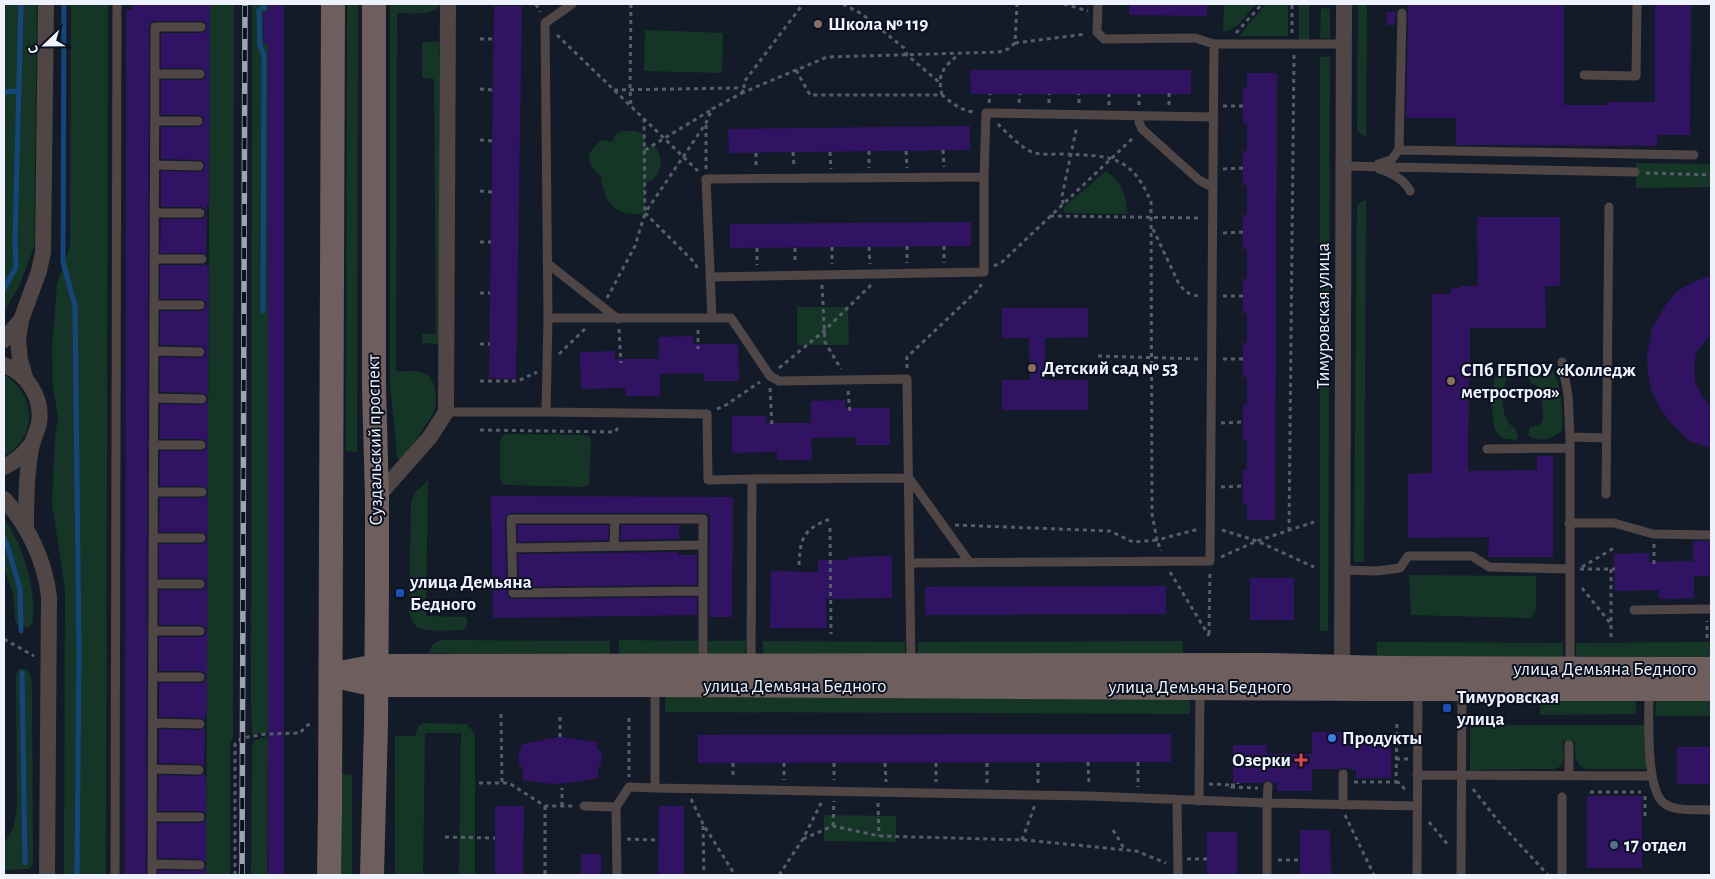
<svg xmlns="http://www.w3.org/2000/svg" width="1715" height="879" viewBox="0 0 1715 879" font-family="'Alegreya Sans',sans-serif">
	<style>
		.green { fill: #153626 }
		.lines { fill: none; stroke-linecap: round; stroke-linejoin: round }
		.stream { stroke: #15467a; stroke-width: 5 }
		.building { fill: #301463 }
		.path { stroke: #575e6b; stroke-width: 3; stroke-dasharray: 4 4; stroke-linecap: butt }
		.lane { stroke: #504645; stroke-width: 9 }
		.street { stroke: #504645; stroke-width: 16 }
		.secondary { stroke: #6e5e5d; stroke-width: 24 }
		.rail-casing { stroke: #9da3af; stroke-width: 5.5 }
		.rail { stroke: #0b111f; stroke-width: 4; stroke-dasharray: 11; stroke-linecap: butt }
		.education-dot { fill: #8d6e63; stroke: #0b111f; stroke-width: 2 }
		.transit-dot { fill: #1a4fb4; stroke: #0b111f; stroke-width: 2 }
		.shop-dot { fill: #3f7fe0; stroke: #0b111f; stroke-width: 2 }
		.health-dot { fill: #e0444e; stroke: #0b111f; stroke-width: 2 }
		.service-dot { fill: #5c6f8a; stroke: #0b111f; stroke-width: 2 }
		.labels { text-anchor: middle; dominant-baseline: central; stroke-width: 4; stroke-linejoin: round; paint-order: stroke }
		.poi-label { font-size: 19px; font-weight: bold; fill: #edf2fd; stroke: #0b111f; text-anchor: start }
		.street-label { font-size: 19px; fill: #edf2fd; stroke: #0b111f }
	</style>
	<rect width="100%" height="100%" fill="#131b29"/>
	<path class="green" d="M4,4H37L34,247L19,286L4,311Z
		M71,4H108L106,875H64L65,590L52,503L55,436L58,417L53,388L52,347L57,284L70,246Z
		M210,4H234L233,738L230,744V875H206Z
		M252,4H268V12H263L264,44H268V733L253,734L252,731L251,701Z
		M347,4H358L357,452L346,451Z
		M390,4H441C433,18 411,12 397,13L396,371C404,372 413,370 421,372C438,377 438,400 433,414L403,459H399L397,456L390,382Z
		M1224,4H1255C1247,14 1237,32 1223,31Z
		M1266,4H1288V36H1239Z
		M1299,4H1309V41H1299Z
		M1358,4H1367L1366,138L1357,131Z
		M1321,8L1330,9V39L1320,38Z
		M645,30L723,33L722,73L644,71Z
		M422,42H439L440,344L422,343V334H436L434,79L422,78Z
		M1320,57H1330L1328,631H1320Z
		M622,131H636L645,135V149L654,145C663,159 663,165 654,179L645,182V213C617,218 603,203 601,176C585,164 585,152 602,140L612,142L615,135Z
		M1636,163L1711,164V187L1636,188Z
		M1106,171C1124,184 1125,194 1128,214L1064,213L1063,211L1065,206Z
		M1366,200L1364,562H1354L1357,204Z
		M797,307H848L849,345H797Z
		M1536,363L1549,365C1562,381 1563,410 1562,430C1554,439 1538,444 1528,435L1530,427L1541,424L1543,418L1541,390L1536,385L1531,383L1528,377V368Z
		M1506,366L1511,367L1516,375L1506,380C1501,393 1500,421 1515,428L1518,437L1516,440L1502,438C1500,436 1498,434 1496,431C1490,421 1491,378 1499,369C1502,366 1503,366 1506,366Z
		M4,375C37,394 38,438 4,456Z
		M508,434L585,435L590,437L591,442L589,485L584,487L507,485L503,484L500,479V442L502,436Z
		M428,480L426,616L467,617C467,623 468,627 462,630C451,630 426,633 417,627C413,624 411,618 409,613L411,502L415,493Z
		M4,519C23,543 38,594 32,624L28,628L17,625L15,619L13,594L4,567Z
		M1409,575L1536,576V610L1531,618L1411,615Z
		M442,640L610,641V654L429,653C431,645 434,642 442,640Z
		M619,640L698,641V654H619Z
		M708,641H746L745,654H708Z
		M763,641L905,642V655L763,654Z
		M1183,641V654H918V642Z
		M1377,642L1563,643V657L1377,656Z
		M1711,642V657L1576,656V643Z
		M19,669H26L30,674L32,683L33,865L29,869L4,870V842C15,832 15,820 17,806L16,675Z
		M665,697L1190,700V714L665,712Z
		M1540,701H1636V714L1540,715Z
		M1656,701H1711V716H1655Z
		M424,723L467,724L475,734V875H459L461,733H425L423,875H395V736H415L418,726Z
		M1470,725H1646V769H1586C1574,765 1575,753 1575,742L1563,741C1563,752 1567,765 1555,769L1470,770Z
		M268,736L267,875H251L252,747L253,741Z
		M342,774L352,775V875H341Z
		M824,815L896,816V842L824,841Z"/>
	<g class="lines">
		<path class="stream" d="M64,4L63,262L75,306L79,652L77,875
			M4,92L19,91
			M4,289L16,267L15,241L21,4
			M263,311L264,54L260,46L259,10L264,8V4
			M4,539L7,544L20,589L21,631
			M22,673L25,863"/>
	</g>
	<path class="building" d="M132,4H210L209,204H207L206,255L202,253H160L161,219H200L204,218L206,213L205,209L200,207H161V171L199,172L204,170L205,166L203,161L199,160L161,159V127H198L202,126L204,121L203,117L198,115H161V80H200L204,79L206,74L205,70L200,68H161V33H201L206,31L207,27L205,22L201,21H155L151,22L149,27L146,875H125L126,10H132Z
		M268,4H284V875H268V44H264L263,12H268Z
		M1130,4H1207V16L1129,15Z
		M1407,4H1564V105H1608V102H1655V4H1691L1690,135H1657V146L1456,145V118H1406L1408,13Z
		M494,6H522L516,379L489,378Z
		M1387,12H1396L1395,25H1387Z
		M970,70H1191V94H971Z
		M1247,73H1277L1275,520H1247V504H1243V470H1247V440H1243V405H1247V377H1243V343H1247V313H1243V279H1247V249H1243V215H1247V185H1243V151H1247V123H1243V88H1247Z
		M970,126V150L729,153L728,129Z
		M1477,217H1560V286H1545L1546,328H1470V363H1494V377L1469,376L1468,471L1537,470V456H1553V557H1488L1489,537L1408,538V474L1432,473V294H1451V288H1460V286H1478Z
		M971,222V246L730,248V224Z
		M206,264V267H209L208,398L206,394L202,393L160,392V357L200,358L205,356L206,352L204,347L200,346L160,345V311H200L204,310L206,305L205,301L200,299H160V265H202Z
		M1711,276V335L1696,352L1694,366L1695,381L1701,395L1711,407V448L1691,442L1672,424L1661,410L1652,392L1648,374L1647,355L1652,329L1666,304L1677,291L1698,280Z
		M1002,308H1088V337L1045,338V380H1088V410H1002V380H1030L1029,338H1002Z
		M693,336V344H738L739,381H704V373L660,374V396H626L625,388L581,389L580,352L615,351V359H659V337Z
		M208,400V489L202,486H160V451H201L205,450L207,445L206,441L201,439H160V404L202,405L205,404Z
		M845,400V408H890V445H856V437L811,438L812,460H777V452L732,453V416H766V423H811V401Z
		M208,495L207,715H205V720L200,718L159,717V683H200L204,682L206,677L205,673L200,671H159V637H200L204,636L206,631L205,627L200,625H159V590H200L204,589L206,584L205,580L200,578H159V544H201L205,543L207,538L206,534L201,532H159L160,498H202Z
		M491,496L733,497L732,617H709L710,516L706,513H511L506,516L505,519L507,593L510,599L697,597V615L493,618Z
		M517,525H609L608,540L518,542Z
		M621,525H679V539L620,540Z
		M1693,541H1711V576H1694V598L1659,599V590L1615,591L1614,554L1649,553V562L1693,561Z
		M678,552V555H697V585L519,587L518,554Z
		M892,556V598L826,599L827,628H770L771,571L818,572V560H848V557Z
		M1250,578H1294V620H1250Z
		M1166,586V614L925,615V587Z
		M205,728L204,767L199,764L159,763V729L200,730Z
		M1312,732H1346V741H1391V778H1356V770L1343,768L1339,769H1312V791H1277V783H1273L1269,780L1263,783H1233V745H1267V754H1312Z
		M1171,734V762L698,763V735Z
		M560,737L597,742V750H600L602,758L600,767H598V778L569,783L552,784L523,780V767H520L518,758L522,744Z
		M1677,747H1711V784H1677Z
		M204,773V777H206V816L204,812L200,811H158L159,775L199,776Z
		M1587,796H1642V868H1587Z
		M495,806H524L523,875H495Z
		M659,806H684V875H658Z
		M206,818V863L200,859L158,858V823H200L204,822Z
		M1300,830H1330L1331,875H1300Z
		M1207,832H1237V875H1207Z
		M581,854H601V875H581Z
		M206,867V875H158V870L200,871Z"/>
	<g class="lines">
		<path class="path" d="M536,4L540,12
			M631,4L630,90L631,106
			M843,4L862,14L904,48L907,55L939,82
			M1064,4L1088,11
			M1236,33L1262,4
			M1292,33V4
			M557,35L698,171
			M480,39H494
			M1015,43L1086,34
			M796,70L810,95H942C952,103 961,111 975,112
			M480,89L493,90
			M614,90L737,88L744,92L827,57L999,52L1008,49L1015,43L1017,4
			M942,95C937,73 943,68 959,54
			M989,103L990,94
			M1019,103L1020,94
			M1049,103V94
			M1079,103V94
			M1109,105V94
			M1139,105V94
			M1169,105V93
			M1223,106H1243
			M998,124C1007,133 1023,150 1035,153C1043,155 1053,154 1062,154C1109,156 1131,154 1151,202L1152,514L1157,540L1199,529
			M706,125V169
			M480,140L493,141
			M645,150L711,110
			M943,150L944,167
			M869,151V168
			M906,151L907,168
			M793,152L794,166
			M830,152L831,169
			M756,153V167
			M1223,169L1243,168
			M1646,173L1711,175
			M480,191L492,192
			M1063,204L1062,196L1077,126
			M1050,216L1201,218
			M1153,229L1179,284C1186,293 1191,296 1202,296
			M1223,233L1243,232
			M480,242H491
			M907,246V263
			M944,246V263
			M832,247V264
			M869,247L870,264
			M757,248V265
			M795,248V264
			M994,266L1002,262L1134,137
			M697,268L695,263L645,213L706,123L712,109L744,92V82L803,4
			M822,285L825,342L841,369
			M480,293H490
			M1223,296H1243
			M607,298L635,246L645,213L644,119
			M619,329L621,363
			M698,330V349
			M480,344H490
			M559,354L585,329
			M1098,356L1202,359
			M1223,359H1243
			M779,368L824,331L871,285
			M907,368V357L980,288L981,284
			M480,381H518L537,372
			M770,388L772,428
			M848,391L850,413
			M717,409L726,405L760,382
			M1221,423L1243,422
			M480,430L615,432L620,425
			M1221,487L1243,486
			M955,525L1110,531L1133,542L1157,540L1161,551
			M830,528L831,634
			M1222,530L1257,541L1314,567
			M1289,531L1294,54
			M1654,544V566
			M1221,557L1257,541L1314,522
			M799,565C800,537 804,529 830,519
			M1582,567L1614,548
			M1580,569H1615
			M1611,569V638
			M1170,572L1209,636
			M1582,588L1611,624
			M1209,634L1210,570
			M1707,638V621
			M4,639L34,656
			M501,714L502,783
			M629,718V777
			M560,737V717
			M1396,759H1408
			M1088,762L1089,784
			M1138,762V787
			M733,763V778
			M784,763V780
			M834,763V780
			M885,763L886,782
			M936,763V782
			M987,763V785
			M1038,763V784
			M1354,782H1396L1397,720
			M1396,782L1400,783L1406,791
			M479,783H509L545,806H573
			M1209,784L1231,785V787L1258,788
			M1231,785H1238V783
			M1473,789L1499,822L1548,875
			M1590,792H1641
			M1645,796V820
			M691,799L703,824L735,875
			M878,803L879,836
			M545,806V875
			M562,806V788
			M1345,815L1374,875
			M1429,822L1449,846
			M703,826L704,875
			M833,826L834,801
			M1113,830L1125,850
			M445,837L495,838
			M627,839L658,840
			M803,839L833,826L879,836L1025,840L1136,851L1166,863
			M1022,840L1035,805
			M1187,859H1207
			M1278,860H1300
			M235,875V744L242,738L266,734L300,733L306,726L312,723
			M779,875L803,839L821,803"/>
		<path class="lane" d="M1098,4L1097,32L1104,39L1195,38L1214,44H1344
			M155,74H200
			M1584,75L1636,76L1637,4
			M1139,116V122L1142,129L1199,180L1212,187
			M155,121H198
			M1399,150L1694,155
			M1378,164L1391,160L1399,150L1402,13
			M155,165L199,166
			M1344,166L1635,172
			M1379,169C1392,173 1404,179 1410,191
			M154,213H200
			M154,259H202
			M547,263L618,319
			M710,277L984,272V177
			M154,305H200
			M548,318L545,23L572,4
			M712,318L706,179L984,177L986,113L1213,117
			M154,351L200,352
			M1562,362L1568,395L1570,437V666
			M154,398L202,399
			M446,412H546L548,318H731L770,376L779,381L907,379L911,665
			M546,412L707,414L708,480L752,479
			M1570,437L1606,438
			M153,445H201
			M1487,449L1570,448
			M909,478L970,563
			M153,492H202
			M1606,494L1609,207
			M1569,523H1614L1653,534L1711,535
			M153,538H201
			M614,546L615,519
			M512,548L703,545
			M910,563L1210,561L1214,44
			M1343,570L1377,571L1400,568L1408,556H1472L1489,567L1569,569
			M153,584H200
			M702,591L513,593L511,519H703V664
			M1634,610L1711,609
			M153,631H200
			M751,664L752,479L909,478
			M153,677H200
			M1649,690C1649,714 1645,792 1665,804C1677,812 1698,809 1711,810
			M153,723L200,724
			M1569,745V775
			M153,769L199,770
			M1417,775L1651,776
			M1268,786L1267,803L1417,806
			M655,788L1089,796L1267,803V875
			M1562,797V875
			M1177,800L1178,875
			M1199,801L1200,689
			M1343,805V774
			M584,806L616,807
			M152,817H200
			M152,864L200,865
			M115,875L117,4
			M152,875L155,27H201
			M617,875L616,807L629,787L655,788V686
			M1417,875L1418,691
			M1461,875L1462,691"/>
		<path class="street" d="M4,340L21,320
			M4,365C27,373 43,398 39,423C38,429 35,435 33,441C30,450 29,462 28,471C26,491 26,510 26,529
			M26,380L20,360L18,340L21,320L39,271L43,252L46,4
			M4,467C17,461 25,453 33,442
			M377,497L430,437L446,412L448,4
			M4,499C28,525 45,561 49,597L47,875
			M1342,676L1344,4"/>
		<path class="secondary" d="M340,673L376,666L1268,665L1388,668L1711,669
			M331,675L376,685H655L1371,689H1711
			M329,875L330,811L333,4
			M372,875L376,725L377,586V497L374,388V4"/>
		<defs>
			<path id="rail" d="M242,875L245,4"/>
		</defs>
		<use href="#rail" class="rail-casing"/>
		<use href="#rail" class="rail"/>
	</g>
	<g class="education-dot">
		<circle cx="818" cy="24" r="5"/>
		<circle cx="1032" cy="368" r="5"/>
		<circle cx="1451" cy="381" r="5"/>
	</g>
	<g class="transit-dot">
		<rect x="395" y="588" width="10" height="10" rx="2.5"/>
		<rect x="1442" y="703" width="10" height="10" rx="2.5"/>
	</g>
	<circle class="shop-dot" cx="1332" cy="738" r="5"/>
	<path class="health-dot" d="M1298.5 752.5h5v5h5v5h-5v5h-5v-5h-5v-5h5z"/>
	<circle class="service-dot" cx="1614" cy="845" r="5"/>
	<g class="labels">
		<g class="poi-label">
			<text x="828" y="24">Школа № 119</text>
			<text x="1042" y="368">Детский сад № 53</text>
			<text x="1461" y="370">СПб ГБПОУ «Колледж<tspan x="1461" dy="22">метростроя»</tspan></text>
			<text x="410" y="582">улица Демьяна<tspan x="410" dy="22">Бедного</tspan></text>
			<text x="1457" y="697">Тимуровская<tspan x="1457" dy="22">улица</tspan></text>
			<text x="1342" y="738">Продукты</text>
			<text x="1291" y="760" text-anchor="end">Озерки</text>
			<text x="1624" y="845">17 отдел</text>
		</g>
		<g class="street-label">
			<text transform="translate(1323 316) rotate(-90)">Тимуровская улица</text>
			<text transform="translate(375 440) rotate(-91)">Суздальский проспект</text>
			<text x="1605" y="669">улица Демьяна Бедного</text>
			<text x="795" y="686">улица Демьяна Бедного</text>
			<text x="1200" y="687">улица Демьяна Бедного</text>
		</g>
	</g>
	<rect width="1715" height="879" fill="none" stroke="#edf2fd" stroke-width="10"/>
	<g transform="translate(45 45) rotate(248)" stroke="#0b111f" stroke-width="4" paint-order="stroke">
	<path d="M0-4L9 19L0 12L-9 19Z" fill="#edf2fd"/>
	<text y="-8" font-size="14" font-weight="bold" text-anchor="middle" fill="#edf2fd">С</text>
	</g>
</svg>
